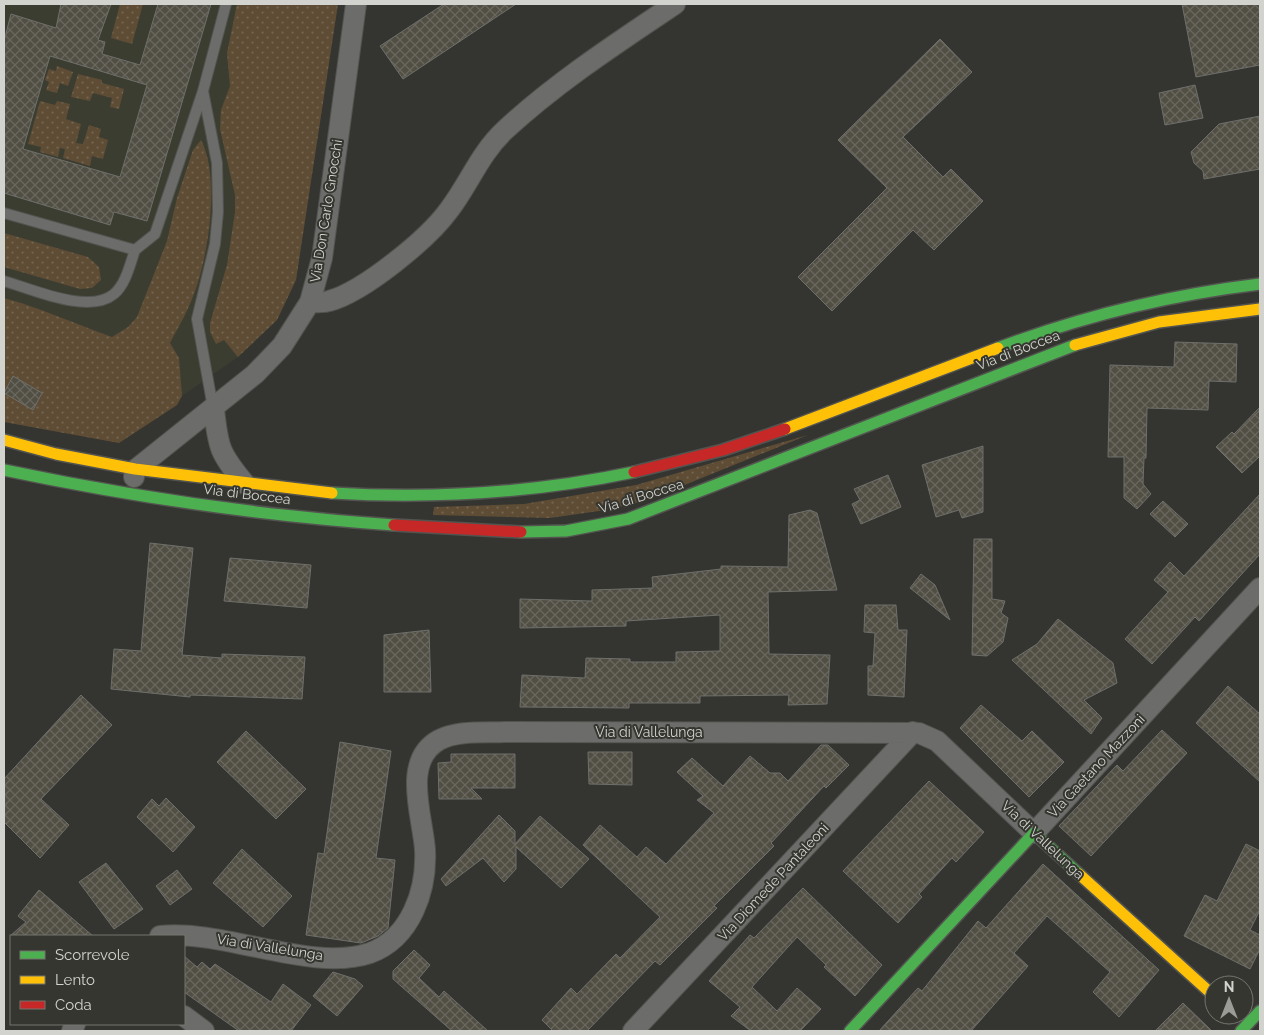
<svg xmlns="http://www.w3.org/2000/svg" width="1264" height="1035" viewBox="0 0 1264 1035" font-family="Raleway,sans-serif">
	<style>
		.built { fill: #3c3d31 }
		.grass { fill: url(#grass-dots) }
		.building { fill: url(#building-cross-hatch); stroke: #6f6f6b; fill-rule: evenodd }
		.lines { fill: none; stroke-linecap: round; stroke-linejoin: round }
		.lane-casing { stroke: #535450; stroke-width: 12 }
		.street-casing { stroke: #535450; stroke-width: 22 }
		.fast-casing { stroke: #535450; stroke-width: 14 }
		.slow-casing { stroke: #535450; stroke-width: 14 }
		.jam-casing { stroke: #535450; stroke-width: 14 }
		.lane { stroke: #6c6c6a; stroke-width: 10 }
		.street { stroke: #6c6c6a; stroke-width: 20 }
		.fast { stroke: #4caf50; stroke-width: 11 }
		.slow { stroke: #ffc107; stroke-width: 11 }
		.jam { stroke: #c62828; stroke-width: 11 }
		.labels { text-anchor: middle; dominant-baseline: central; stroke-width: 4; stroke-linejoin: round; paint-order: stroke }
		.street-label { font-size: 14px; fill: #d2d3cf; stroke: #35362f }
	</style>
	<defs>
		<pattern id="grass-dots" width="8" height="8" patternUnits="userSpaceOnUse" patternTransform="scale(1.25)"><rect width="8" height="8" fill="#5e4c35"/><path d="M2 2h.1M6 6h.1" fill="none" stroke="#746551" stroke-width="1.8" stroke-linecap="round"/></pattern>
		<pattern id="building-cross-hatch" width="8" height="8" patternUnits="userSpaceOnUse" patternTransform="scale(1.25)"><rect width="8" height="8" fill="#514f44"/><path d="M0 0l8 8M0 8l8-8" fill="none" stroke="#69675e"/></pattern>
	</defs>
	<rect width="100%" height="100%" fill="#343530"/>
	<path class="built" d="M4,4H338L296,280L277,320L238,357L182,396L177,405L119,443L4,422Z"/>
	<path class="grass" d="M120,4H143L132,44L111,38Z
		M237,4H338L296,280L277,320L238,357L224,340L216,344L210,332V323L227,265L235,212V195L220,129L221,110L230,86L227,53Z
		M57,66L73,72L68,86L60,83L57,93L46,90L49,82L45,80L49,69L56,71Z
		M78,74L102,80V83L124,89L119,109L110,107L112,98L93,93L90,101L71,97Z
		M40,101L55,105L57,101L70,104L66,119L81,124L76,143L83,144L89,125L101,129L99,137L108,140L103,159L92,156L90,166L63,158L65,149L60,148L58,157L40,152L41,147L28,144Z
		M201,140C220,176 209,253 195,291C189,309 179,326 170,343L179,358L182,396L177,405L119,443L4,422V298C41,308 75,324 112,337L128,327L137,317L167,241L177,198L193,150Z
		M4,233L88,257L99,267L101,280L92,288L80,289L4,267Z
		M808,435L645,501L606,510L550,518L433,515L434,507L524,504L636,485Z"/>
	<path class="building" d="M61,4H111L98,40L105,42L102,54L140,65L158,4H211L147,221L114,212L110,225L4,193V41L11,14L56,28ZM50,56L147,85L120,177L23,149Z
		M444,4H516L403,79L380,46Z
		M1182,4H1260V65L1196,77Z
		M940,39L972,72L903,137L943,177L951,169L983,201L934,250L913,230L832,311L798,277L887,188L838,140Z
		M1195,85L1203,118L1165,125L1159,93Z
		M1260,116V169L1204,179L1203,171L1194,163L1191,152L1219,124Z
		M1175,342L1237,344L1236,382L1209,381L1208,410L1147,408L1146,458H1144L1143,484L1151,494L1137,509L1124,498V457H1108L1110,365L1174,367Z
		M13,376L42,393L33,410L4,393Z
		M1260,407V456L1242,473L1216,447L1232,432L1234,434Z
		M983,446V512L962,518L959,510L936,517L922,465Z
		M888,475L901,507L861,524L852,504L860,500L854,489Z
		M1260,494V554L1199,621L1195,617L1152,664L1125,639L1168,592L1154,580L1170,562L1184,576Z
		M1163,501L1188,524L1175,537L1150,514Z
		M810,510L817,513L837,590L768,592L769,654L830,655L827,704L788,705L789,695L700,696V703H629V708L520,707L522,675L585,678L586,658L630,659V662H676V652L720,651V615L626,621V626L520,628V599L592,601V590L653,588L652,577L721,569V566L788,567L789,515Z
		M974,539H992V599L1005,601L1001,613L1008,618L1003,642L987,656L972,655Z
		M150,543L193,548L182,655L222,658V654L305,657L302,699L190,695V697L111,689L114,649L141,651Z
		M230,558L311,565L307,608L224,601Z
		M921,574L935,585L950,620L910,588Z
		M865,605H896L898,630H907L904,697L868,695V666H873L875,633L864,632Z
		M1058,619L1113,663L1117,683L1084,700L1102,718L1091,734L1012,660L1037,644Z
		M429,630L431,692H384V635Z
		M1228,686L1260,714V782L1196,723Z
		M81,695L112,725L41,799L69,825L40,858L4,822V779Z
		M981,705L1022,741L1032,731L1064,762L1029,797L960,728Z
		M1162,730L1187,753L1091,856L1059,826L1117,765L1123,771Z
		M246,731L306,789L276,819L217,762Z
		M340,742L391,751L376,858L395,860L388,928L378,936L361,943L306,935L318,853L324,854Z
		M821,745H828L849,765L826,788L824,786L771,843L774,846L714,906L717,908L660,965L655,961L587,1031H553L542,1020L571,988L577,994L616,954L620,958L660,917L583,845L600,825L637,857L646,847L666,864L714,813L697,800L703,796L677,772L692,758L723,786L750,756L770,773H780L788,781Z
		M588,752H632V785L589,784Z
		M451,754H515V788H471L482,799H439L438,763L451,762Z
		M929,781L984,832L956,862L952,858L919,894L922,897L898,923L843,871Z
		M166,798L195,827L173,852L137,817L152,799L159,806Z
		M499,815L515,831V844L540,816L589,859L561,888L516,847V869L504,882L483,858L446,886L441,879Z
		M1246,844L1260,851V910L1250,930L1260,935V949L1250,969L1184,936L1205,895L1217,901Z
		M242,849L292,896L263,927L213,883Z
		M106,863L143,909L114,929L79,882Z
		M1043,864L1159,970L1119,1017L1093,992L1110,972L1047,916L1014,953L1028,966L971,1031H879L918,988L922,991L978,921L986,928Z
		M177,870L192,889L170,905L156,886Z
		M803,888L882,965L855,996L824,967L826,965L797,937L752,987L777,1011L797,988L821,1009L800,1031H751L731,1016L740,1007L709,981L750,935L754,938Z
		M39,890L93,936H10L26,922L18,916Z
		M414,950L430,965L419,978L439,997L444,991L488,1031H452L393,979V971Z
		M184,956L197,967L202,962L210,969L215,964L271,1002L283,984L311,1005L291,1031H239L184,992Z
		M333,972L355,979L363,986L337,1016L313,996Z
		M1183,1003L1212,1031H1155Z"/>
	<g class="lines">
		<defs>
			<path id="lane" d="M203,91L217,163L218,212L215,244L197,319L213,408
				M4,213L135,250L155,234L203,91L226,4
				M4,281C32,289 89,315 114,294C126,284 130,264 135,250"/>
			<path id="street" d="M310,302C316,302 324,303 329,301C363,292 428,239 449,210C469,184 480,153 505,130C557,82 617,43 675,4
				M214,409C218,448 220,454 245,484
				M134,477L135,470L255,374L282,346L310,302L322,258L356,4
				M160,936C225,929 311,973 370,953C411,938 427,890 425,850C423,817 401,761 439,740C458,730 485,733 506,732L919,733L937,741L1034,833L1260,588
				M184,1016L204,1031
				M72,1031L75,1024
				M633,1031L913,732"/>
			<path id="fast" d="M998,348C1083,316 1169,295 1260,284
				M4,470C132,497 263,516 394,525
				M332,493C433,499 534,493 634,472
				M521,532L566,531L628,519L1075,345
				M850,1031L1034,833L1079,874
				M1241,1031L1260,1011"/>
			<path id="slow" d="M1075,345L1159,322L1260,309
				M785,429L998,348
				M4,440L56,454L135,469L332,493
				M1079,874L1214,996"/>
			<path id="jam" d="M634,472L723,450L785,429
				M394,525L521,532"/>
		</defs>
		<use href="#lane" class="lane-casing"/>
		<use href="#street" class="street-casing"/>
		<use href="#fast" class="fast-casing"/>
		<use href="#slow" class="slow-casing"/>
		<use href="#jam" class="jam-casing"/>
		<use href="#lane" class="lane"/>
		<use href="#street" class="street"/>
		<use href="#fast" class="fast"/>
		<use href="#slow" class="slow"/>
		<use href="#jam" class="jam"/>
	</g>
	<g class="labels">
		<g class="street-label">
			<text transform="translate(326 211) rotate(-81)">Via Don Carlo Gnocchi</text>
			<text transform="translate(1018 350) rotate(-21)">Via di Boccea</text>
			<text transform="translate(247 494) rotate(7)">Via di Boccea</text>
			<text transform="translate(641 496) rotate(-17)">Via di Boccea</text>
			<text x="649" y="732">Via di Vallelunga</text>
			<text transform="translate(1096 766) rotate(-47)">Via Gaetano Mazzoni</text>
			<text transform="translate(1043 840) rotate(43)">Via di Vallelunga</text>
			<text transform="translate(773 882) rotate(-47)">Via Diomede Pantaleoni</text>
			<text transform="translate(270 947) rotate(9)">Via di Vallelunga</text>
		</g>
	</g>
	<rect width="1264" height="1035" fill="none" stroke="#d2d3cf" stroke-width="10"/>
	<rect x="10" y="935" width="175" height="90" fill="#35362f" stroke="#74756f"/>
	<rect x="20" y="951" width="25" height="8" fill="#4caf50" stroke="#74756f"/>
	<text x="55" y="960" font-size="15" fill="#d2d3cf">Scorrevole</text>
	<rect x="20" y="976" width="25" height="8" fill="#ffc107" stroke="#74756f"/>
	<text x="55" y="985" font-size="15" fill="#d2d3cf">Lento</text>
	<rect x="20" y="1001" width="25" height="8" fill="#c62828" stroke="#74756f"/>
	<text x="55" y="1010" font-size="15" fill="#d2d3cf">Coda</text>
	<g transform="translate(1229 1000)"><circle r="24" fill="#35362f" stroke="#74756f"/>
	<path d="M0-4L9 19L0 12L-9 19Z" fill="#9b9c97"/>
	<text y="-8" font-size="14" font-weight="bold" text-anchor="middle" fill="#d2d3cf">N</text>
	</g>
</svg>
